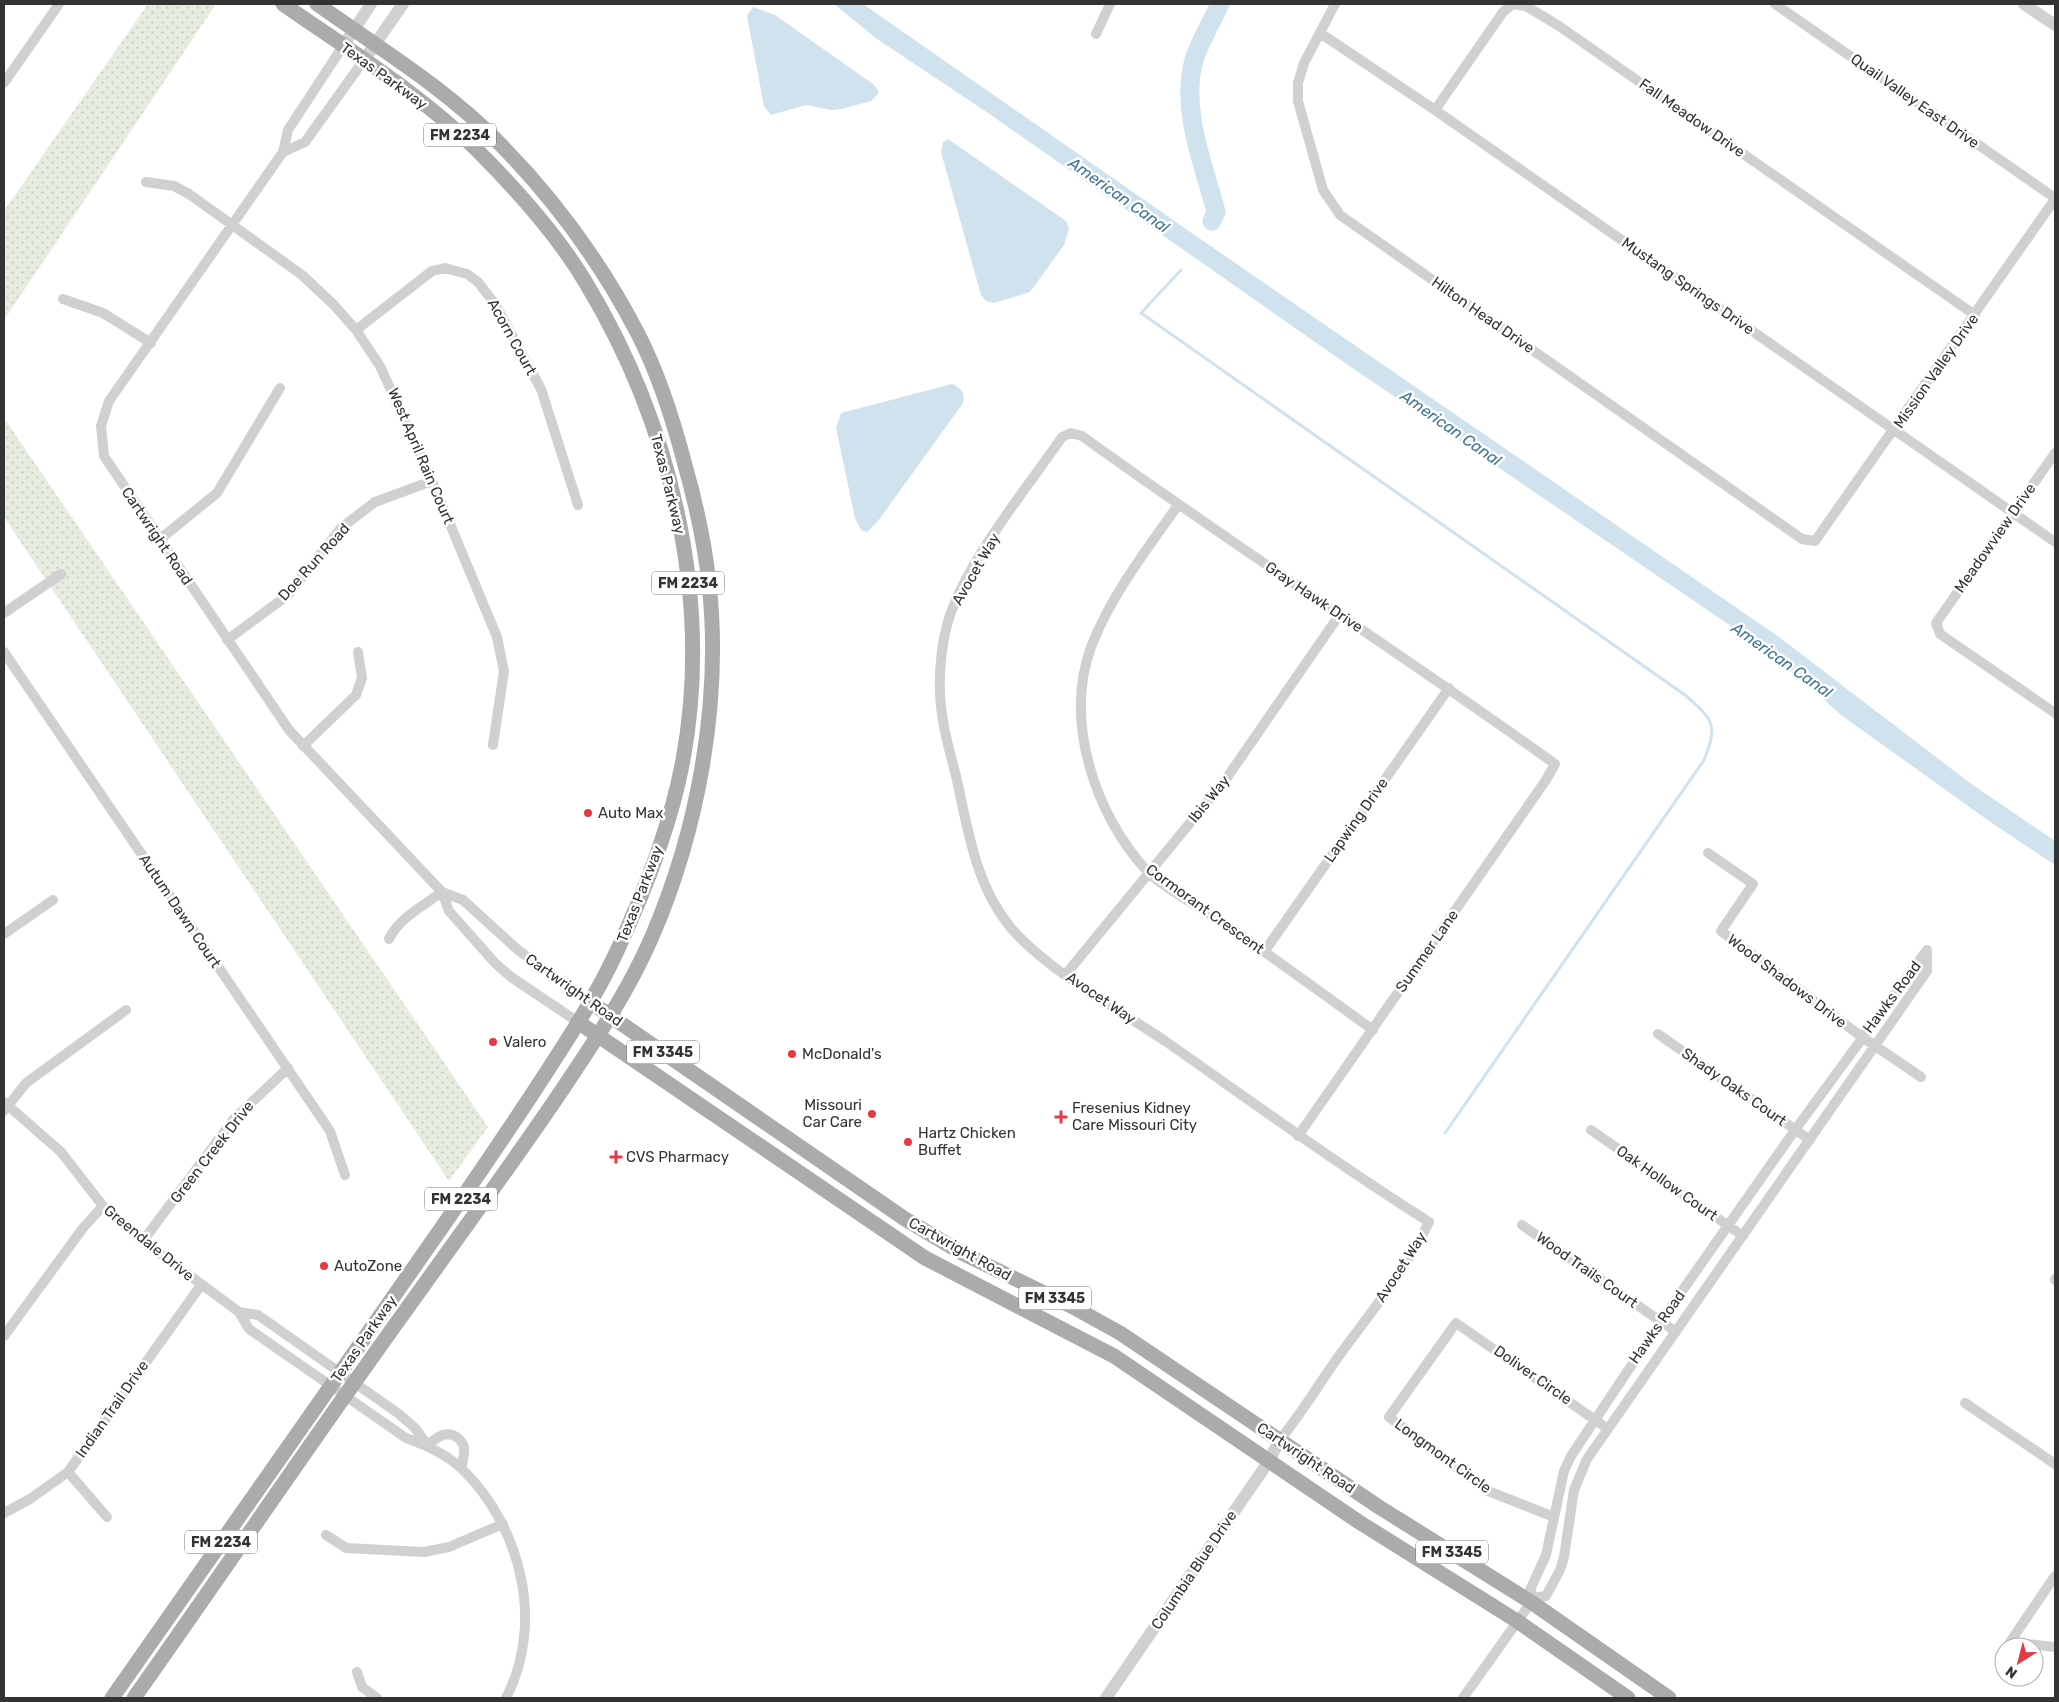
<svg xmlns="http://www.w3.org/2000/svg" width="2059" height="1702" viewBox="0 0 2059 1702" font-family="Rubik,sans-serif">
	<style>
		.grass { fill: url(#grass-dots) }
		.water { fill: #cfe2ee }
		.lines { fill: none; stroke-linecap: round; stroke-linejoin: round }
		.stream { stroke: #cfe2ee; stroke-width: 3 }
		.river { stroke: #cfe2ee; stroke-width: 19 }
		.minor { stroke: #d0d0d0; stroke-width: 10 }
		.tertiary { stroke: #d0d0d0; stroke-width: 12 }
		.primary { stroke: #ababab; stroke-width: 15 }
		.poi-dot { fill: #e63946; stroke: #fff; stroke-width: 2 }
		.labels { text-anchor: middle; dominant-baseline: central; stroke-width: 5; stroke-linejoin: round; paint-order: stroke }
		.shield { fill: #fff; stroke: #707070; stroke-width: 1 }
		.shield-label { font-size: 14px; font-weight: bold; fill: #333 }
		.street-label { font-size: 15px; fill: #333; stroke: #fff }
		.poi-label { font-size: 15px; fill: #333; stroke: #fff; text-anchor: start }
		.water-label { font-size: 16px; font-style: italic; fill: #3f7597; stroke: #fff }
	</style>
	<defs>
		<pattern id="grass-dots" width="8" height="8" patternUnits="userSpaceOnUse" patternTransform="scale(1.25)"><rect width="8" height="8" fill="#e6ecdf"/><path d="M2 2h.1M6 6h.1" fill="none" stroke="#c6cbc0" stroke-width="1.8" stroke-linecap="round"/></pattern>
	</defs>
	<rect width="100%" height="100%" fill="#fff"/>
	<path class="grass" d="M148,4H216L4,320V211Z
		M4,418L488,1127L449,1181L4,517Z"/>
	<path class="water" d="M834,4H863L1196,236L1779,637L1970,783L2055,841V865L1989,821L1841,715L1802,680L1728,624L1348,365L991,115L877,39Z
		M753,7L775,15L873,84L878,90V94L871,101L842,109L832,110L806,105L771,115L764,106L747,16Z
		M948,139L1066,221L1069,229L1064,245L1030,292L994,303L986,301L981,295L941,152L943,142Z
		M952,384C963,389 967,395 961,406L878,521L867,532L861,530L855,518L836,428L841,413Z"/>
	<g class="lines">
		<path class="stream" d="M1181,270L1141,313L1685,695C1712,719 1719,723 1704,760L1445,1133"/>
		<path class="river" d="M1212,221L1216,212C1204,165 1180,109 1194,60C1200,41 1212,22 1220,4"/>
		<path class="minor" d="M1335,4L1304,63L1298,83V101L1323,190L1340,215L1802,539L1815,541L2055,199
			M1775,4L2055,198
			M1320,33L1435,110L2055,542
			M1096,34L1110,4
			M343,46L288,130L283,152L109,401L101,426L104,456L289,730L442,892L449,911L495,963L511,977L578,1022
			M4,83L59,4
			M1435,110L1503,12L1513,4L1526,6L1559,26L1975,315
			M283,152L305,142L364,60
			M146,182L174,186L189,194L302,275L334,305L356,330L380,366L432,481L497,637L504,671L493,745
			M63,299L103,313L151,343
			M356,330L432,271L445,268L467,274L478,282L495,304L541,389L578,505
			M2055,453L1936,623L1940,634L2055,713
			M1178,505C1146,551 1111,595 1091,647C1064,721 1095,815 1147,871C1162,887 1200,907 1219,920C1271,956 1322,993 1373,1030
			M159,540L217,493L280,388
			M4,613L61,574
			M227,640L288,595L341,528L375,502L432,481
			M4,652L330,1131L345,1175
			M303,746L356,695L362,678L358,652
			M1708,853L1753,884L1721,931L1862,1037L1921,1077
			M442,892L463,900L518,950L590,1002
			M4,934L53,900
			M389,939C399,918 423,906 442,892
			M1264,952L1449,688
			M1066,974L1226,779L1340,614
			M1658,1034L1810,1140
			M4,1102L61,1152L103,1206L143,1241L239,1312L249,1329L406,1438C426,1445 448,1455 463,1470C521,1527 545,1623 506,1698
			M4,1111L26,1083L126,1010
			M1591,1130L1743,1236
			M1522,1225L1676,1332
			M143,1241L233,1120L288,1068
			M2055,1279V1280
			M239,1312L258,1315L399,1414L415,1428L427,1445
			M4,1336L83,1228L103,1206
			M1965,1403L2055,1464
			M1279,1441C1302,1413 1320,1382 1341,1353C1372,1311 1406,1269 1429,1222C1340,1166 1255,1104 1168,1043C1120,1010 1049,972 1011,928C975,885 968,829 956,776C949,749 941,721 940,693C939,669 942,639 950,615C972,554 1025,491 1062,437L1071,433L1082,436C1237,548 1399,652 1555,764L1546,780L1298,1136
			M427,1445C437,1438 446,1429 458,1438C461,1441 464,1444 464,1448C465,1454 462,1462 462,1468
			M68,1472L107,1517
			M4,1513L30,1499L68,1472L201,1285
			M1554,1517L1488,1491L1389,1417L1456,1323L1608,1429
			M326,1535L346,1548L424,1552L449,1547L503,1524
			M2055,1576L2010,1642L2055,1647
			M1534,1598L1530,1590L1546,1555L1564,1471L1571,1456L1661,1321L1795,1130L1927,950
			M357,1672L362,1687L377,1698
			M1463,1698L1534,1598L1546,1596L1560,1570L1564,1557L1574,1490L1587,1459L1927,971V950"/>
		<path class="tertiary" d="M2024,4L2055,25
			M343,46L371,4
			M364,60L403,4
			M1106,1698L1269,1461L1279,1441"/>
		<path class="primary" d="M590,1002L905,1219L962,1253L1073,1307L1120,1333L1379,1507L1531,1602L1669,1698
			M578,1022L925,1258L1114,1356L1359,1522L1517,1621L1628,1698
			M112,1698C209,1560 306,1421 403,1283C446,1222 488,1161 529,1099C560,1051 593,1003 617,951C645,891 671,825 683,760C713,597 670,422 586,283C557,234 517,190 477,150C419,93 349,50 283,4
			M134,1698C231,1561 325,1421 424,1285C473,1216 523,1149 570,1078C600,1033 629,989 651,939C698,831 722,701 709,584C705,544 696,504 685,465C673,419 659,374 637,332C601,263 555,200 501,145C447,89 379,48 317,4"/>
	</g>
	<g class="poi-dot">
		<circle cx="588" cy="813" r="5"/>
		<circle cx="493" cy="1042" r="5"/>
		<circle cx="792" cy="1054" r="5"/>
		<circle cx="872" cy="1114" r="5"/>
		<path d="M1058.5 1109.5h5v5h5v5h-5v5h-5v-5h-5v-5h5z"/>
		<circle cx="908" cy="1142" r="5"/>
		<path d="M613.5 1149.5h5v5h5v5h-5v5h-5v-5h-5v-5h5z"/>
		<circle cx="324" cy="1266" r="5"/>
	</g>
	<g class="labels">
		<g class="shield">
			<rect x="424" y="123.5" width="72" height="23" rx="4"/>
			<rect x="652" y="571.5" width="72" height="23" rx="4"/>
			<rect x="627" y="1040.5" width="72" height="23" rx="4"/>
			<rect x="425" y="1187.5" width="72" height="23" rx="4"/>
			<rect x="1019" y="1286.5" width="72" height="23" rx="4"/>
			<rect x="185" y="1530.5" width="72" height="23" rx="4"/>
			<rect x="1416" y="1540.5" width="72" height="23" rx="4"/>
		</g>
		<g class="shield-label">
			<text x="460" y="135">FM 2234</text>
			<text x="688" y="583">FM 2234</text>
			<text x="663" y="1052">FM 3345</text>
			<text x="461" y="1199">FM 2234</text>
			<text x="1055" y="1298">FM 3345</text>
			<text x="221" y="1542">FM 2234</text>
			<text x="1452" y="1552">FM 3345</text>
		</g>
		<g class="street-label">
			<text transform="translate(384 76) rotate(36)">Texas Parkway</text>
			<text transform="translate(1915 101) rotate(35)">Quail Valley East Drive</text>
			<text transform="translate(1692 118) rotate(35)">Fall Meadow Drive</text>
			<text transform="translate(1688 286) rotate(35)">Mustang Springs Drive</text>
			<text transform="translate(1483 315) rotate(35)">Hilton Head Drive</text>
			<text transform="translate(512 337) rotate(61)">Acorn Court</text>
			<text transform="translate(1936 371) rotate(-55)">Mission Valley Drive</text>
			<text transform="translate(421 456) rotate(67)">West April Rain Court</text>
			<text transform="translate(668 484) rotate(76)">Texas Parkway</text>
			<text transform="translate(157 536) rotate(56)">Cartwright Road</text>
			<text transform="translate(1995 538) rotate(-55)">Meadowview Drive</text>
			<text transform="translate(314 562) rotate(-48)">Doe Run Road</text>
			<text transform="translate(976 569) rotate(-60)">Avocet Way</text>
			<text transform="translate(1314 597) rotate(34)">Gray Hawk Drive</text>
			<text transform="translate(1209 799) rotate(-51)">Ibis Way</text>
			<text transform="translate(1356 820) rotate(-55)">Lapwing Drive</text>
			<text transform="translate(640 894) rotate(-69)">Texas Parkway</text>
			<text transform="translate(1205 909) rotate(36)">Cormorant Crescent</text>
			<text transform="translate(180 911) rotate(56)">Autum Dawn Court</text>
			<text transform="translate(1427 951) rotate(-55)">Summer Lane</text>
			<text transform="translate(1787 981) rotate(37)">Wood Shadows Drive</text>
			<text transform="translate(574 990) rotate(35)">Cartwright Road</text>
			<text transform="translate(1892 997) rotate(-53)">Hawks Road</text>
			<text transform="translate(1101 998) rotate(34)">Avocet Way</text>
			<text transform="translate(1734 1087) rotate(35)">Shady Oaks Court</text>
			<text transform="translate(212 1152) rotate(-52)">Green Creek Drive</text>
			<text transform="translate(1667 1183) rotate(35)">Oak Hollow Court</text>
			<text transform="translate(149 1243) rotate(39)">Greendale Drive</text>
			<text transform="translate(960 1249) rotate(29)">Cartwright Road</text>
			<text transform="translate(1401 1267) rotate(-57)">Avocet Way</text>
			<text transform="translate(1587 1270) rotate(35)">Wood Trails Court</text>
			<text transform="translate(1657 1327) rotate(-55)">Hawks Road</text>
			<text transform="translate(364 1339) rotate(-55)">Texas Parkway</text>
			<text transform="translate(1533 1375) rotate(35)">Doliver Circle</text>
			<text transform="translate(112 1409) rotate(-55)">Indian Trail Drive</text>
			<text transform="translate(1443 1456) rotate(36)">Longmont Circle</text>
			<text transform="translate(1306 1458) rotate(34)">Cartwright Road</text>
			<text transform="translate(1194 1570) rotate(-56)">Columbia Blue Drive</text>
		</g>
		<g class="poi-label">
			<text x="598" y="813">Auto Max</text>
			<text x="503" y="1042">Valero</text>
			<text x="802" y="1054">McDonald's</text>
			<text x="862" y="1105" text-anchor="end">Missouri<tspan x="862" dy="17">Car Care</tspan></text>
			<text x="1072" y="1108">Fresenius Kidney<tspan x="1072" dy="17">Care Missouri City</tspan></text>
			<text x="918" y="1133">Hartz Chicken<tspan x="918" dy="17">Buffet</tspan></text>
			<text x="626" y="1157">CVS Pharmacy</text>
			<text x="334" y="1266">AutoZone</text>
		</g>
		<g class="water-label">
			<text transform="translate(1119 195) rotate(35)">American Canal</text>
			<text transform="translate(1451 428) rotate(35)">American Canal</text>
			<text transform="translate(1782 660) rotate(35)">American Canal</text>
		</g>
	</g>
	<rect width="2059" height="1702" fill="none" stroke="#333333" stroke-width="10"/>
	<g transform="translate(2019 1662) rotate(216)"><circle r="24" fill="#ffffff" stroke="#adadad"/>
	<path d="M0-4L9 19L0 12L-9 19Z" fill="#e63946"/>
	<text y="-8" font-size="14" font-weight="bold" text-anchor="middle" fill="#333333">N</text>
	</g>
</svg>
